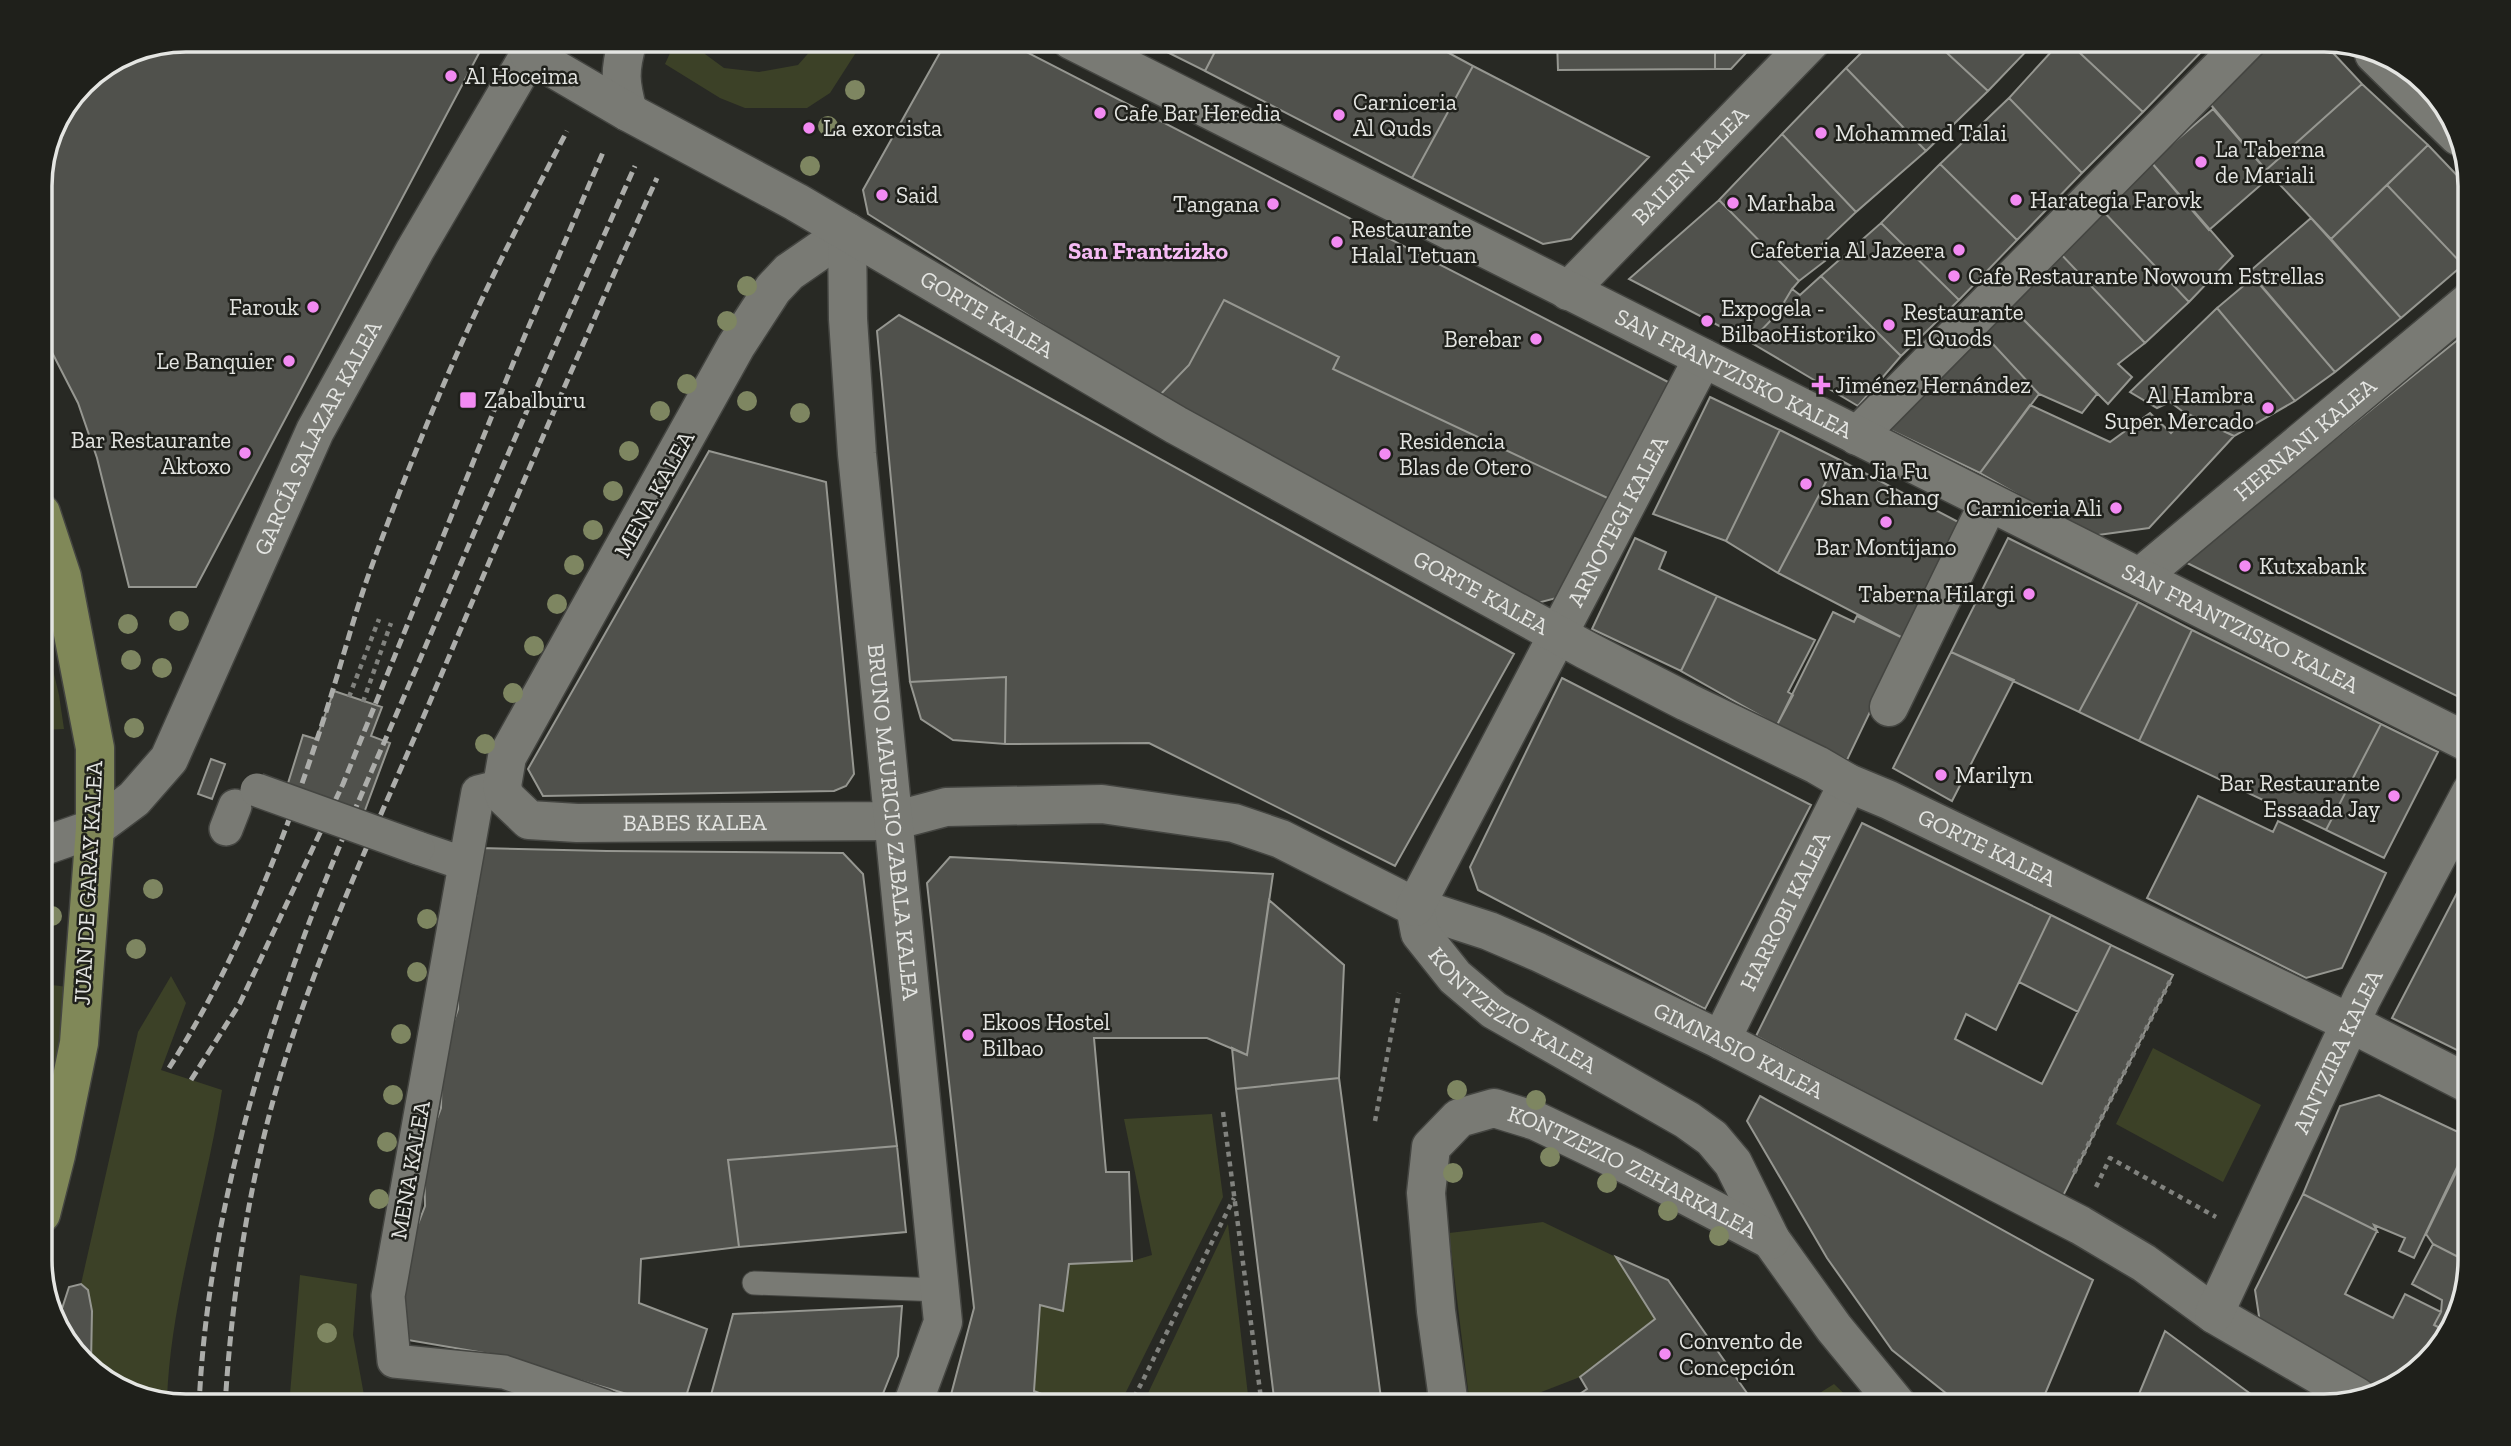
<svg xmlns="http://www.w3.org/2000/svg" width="2511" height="1446" viewBox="0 0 2511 1446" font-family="'Zilla Slab',serif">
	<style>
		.green { fill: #3c4127 }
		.building { fill: #50514c; stroke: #969791; stroke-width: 2 }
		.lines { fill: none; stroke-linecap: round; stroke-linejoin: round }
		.service-casing { stroke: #444541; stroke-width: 25 }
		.pedestrian-casing { stroke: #444541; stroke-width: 36 }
		.minor-casing { stroke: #444541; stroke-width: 41 }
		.tertiary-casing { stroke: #444541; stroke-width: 41 }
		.primary-casing { stroke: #444541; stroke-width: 41 }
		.path { stroke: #81827e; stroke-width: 4.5; stroke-dasharray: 5 5; stroke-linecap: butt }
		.service { stroke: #797a74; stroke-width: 23 }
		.pedestrian { stroke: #797a74; stroke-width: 33 }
		.minor { stroke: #797a74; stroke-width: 38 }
		.tertiary { stroke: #797a74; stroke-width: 38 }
		.primary { stroke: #808858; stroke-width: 38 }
		.rail { stroke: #acadaa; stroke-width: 5; stroke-dasharray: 10 5; stroke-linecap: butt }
		.pedestrian-bridge-casing { stroke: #444541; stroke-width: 36; stroke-linecap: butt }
		.pedestrian-bridge { stroke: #797a74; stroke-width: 33 }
		.tree { fill: #7e8661 }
		.poi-dot { fill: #f28af2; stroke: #1f201b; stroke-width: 2.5 }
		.labels { text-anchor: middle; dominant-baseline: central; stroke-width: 5; stroke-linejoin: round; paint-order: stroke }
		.poi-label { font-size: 23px; fill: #e4e5e2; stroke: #1f201b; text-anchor: start }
		.street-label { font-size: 23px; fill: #e4e5e2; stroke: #1f201b }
		.neighbourhood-label { font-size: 24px; font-weight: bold; fill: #f6bbf4; stroke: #1f201b }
		.rim { fill: none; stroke: #e4e5e2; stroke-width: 3.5 }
	</style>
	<rect width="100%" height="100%" fill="#282924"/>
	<path class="green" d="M676,40H698L705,54L724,68L759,72L798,65L820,40H864L830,93L807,108H745L720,98L665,64Z
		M41,619L59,695L64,729L41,730Z
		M171,976L186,1003L161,1070L222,1090C206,1194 171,1296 167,1400L114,1386L91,1364L92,1311L81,1284L138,1032Z
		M44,984L68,987L56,1072L41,1136V1012Z
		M2153,1048L2261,1105L2223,1182L2116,1124Z
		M1212,1114L1223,1197L1119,1406H1073L1034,1391L1040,1305L1069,1264L1132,1261L1152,1255L1124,1119Z
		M1543,1222L1616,1257L1655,1319L1580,1377L1505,1406H1470L1449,1233Z
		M1228,1224L1248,1395L1220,1406H1142Z
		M300,1275L357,1284L353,1335L366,1406H289Z
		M1834,1384L1857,1406H1799Z"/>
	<path class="building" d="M187,40H486L196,587H129L97,458L78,403L41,331V177L52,130L83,83L131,51Z
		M947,40H1003L1672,384L1616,502L1333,369L1339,357L1224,300L1189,365L1158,397L868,214L863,190Z
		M1143,40H1221L1205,71Z
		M1221,40H1425L1473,66L1412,178L1205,71Z
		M1557,40H1715V69L1558,70Z
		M1715,40H1758L1731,69H1715Z
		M1874,40H1933L1988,91L1926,151L1846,68Z
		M1933,40H2037L1988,91Z
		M2062,40H2066L2143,112L2082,173L2009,98Z
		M2066,40H2208L2210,43L2143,112Z
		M2263,40H2321L2362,84L2266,170L2205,98Z
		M1473,66L1649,157L1571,239L1543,244L1412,178Z
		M1846,68L1926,151L1856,212L1782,134Z
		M2362,84L2428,145L2331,239L2266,170Z
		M2009,98L2082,173L2017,240L1940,164Z
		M2213,109L2271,176L2209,230L2151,162Z
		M1782,134L1856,212L1815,251L1825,261L1799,281L1719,200Z
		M2428,145L2470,189V258L2463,265L2387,185Z
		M2151,162L2233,256L2189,302L2102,210Z
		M1940,164L2017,240L1959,300L1881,223Z
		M2387,185L2463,265L2401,318L2331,239Z
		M1719,200L1799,281L1792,289L1777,314L1750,342L1629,279Z
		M2102,210L2189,302L2145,343L2058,251Z
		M2311,218L2401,318L2335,372L2249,272Z
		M1881,223L1959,300L1901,356L1821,276Z
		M2058,251L2145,343L2118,364L2132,377L2108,404L2006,302Z
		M1821,276L1901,356L1858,406L1750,342L1777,314L1792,289L1800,295Z
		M2254,277L2335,372L2295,401L2217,308Z
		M1224,300L1339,357L1333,369L1616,502L1568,595L1526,606L1158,397L1189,365Z
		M2006,302L2097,394L2082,413L2039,394L1979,329Z
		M2217,308L2295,401L2234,436L2182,411L2170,402L2157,408L2130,392Z
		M899,315L1514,654L1395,866L1149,743L1005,744L1006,677L910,682L877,331Z
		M1979,329L2039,394L1980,473L1886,428Z
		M2470,330L2471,703L2183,561Z
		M1710,397L1780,430L1726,541L1653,514Z
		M2030,405L2110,442L2150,413L2171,433L2189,415L2234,436L2149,528L2091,536L1980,473Z
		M1780,430L1838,459L1778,573L1726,541Z
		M709,451L826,482L854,774L846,786L834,791L543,796L528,769Z
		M1838,459L1964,525L1905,639L1778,573Z
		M1635,538L1666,552L1659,569L1717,596L1681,671L1592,629Z
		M2008,538L2138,602L2079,712L1951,652Z
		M1717,596L1815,640L1788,692L1793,695L1777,725L1681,671Z
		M2138,602L2192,630L2139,741L2079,712Z
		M1833,612L1854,622L1857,616L1905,639L1847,760L1777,725Z
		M2192,630L2381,724L2326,830L2139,741Z
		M1951,652L2014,680L1952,801L1893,768Z
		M1006,677L1005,744L953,740L921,719L910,682Z
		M1562,678L1811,805L1705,1009L1478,890L1470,867Z
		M334,691L382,707L371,736L390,743L361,821L285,793L303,735L316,739Z
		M2381,724L2438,752L2384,858L2326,830Z
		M211,759L225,764L212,799L198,794Z
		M2198,796L2273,832L2278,821L2386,873L2342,968L2306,978L2147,898Z
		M1862,823L2051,915L1996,1030L1966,1014L1955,1039L2042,1084L2111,945L2173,975L2063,1196L1756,1036Z
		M480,848L607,851L843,853L863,874L897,1146L728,1160L739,1247L641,1259L639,1303L707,1329L683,1406H668L490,1354L402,1339L406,1255L425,1206L424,1153L441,1108L442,1056L458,1009V956L477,894L474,871Z
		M950,857L1273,874L1247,1055L1207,1038H1094L1106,1172H1129L1132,1261L1069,1264L1063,1311L1040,1305L1034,1391L1071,1406H948L974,1308L927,883Z
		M2471,866V1057L2392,1018Z
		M1269,900L1344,965L1339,1078L1236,1089L1232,1048L1247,1055Z
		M2051,915L2111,945L2078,1012L2019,982Z
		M1339,1078L1382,1406H1275L1236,1089Z
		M2379,1095L2471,1138L2414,1258L2399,1251L2405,1238L2374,1225L2377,1231L2303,1194L2340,1106Z
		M1760,1096L2093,1280L2040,1406H1962L1892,1350L1827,1258L1747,1121Z
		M2471,1142V1260L2470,1263L2433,1244L2426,1234Z
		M897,1146L906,1232L739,1247L728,1160Z
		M2303,1194L2377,1231L2345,1294L2393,1318L2405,1294L2441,1312L2434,1325L2450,1333L2398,1386L2370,1393L2262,1336L2255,1290Z
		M2433,1244L2470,1263L2450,1333L2434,1325L2441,1312L2442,1300L2412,1284Z
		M1616,1257L1668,1280L1756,1406H1562L1587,1389L1580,1377L1655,1319Z
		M81,1284L88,1290L92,1311L91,1364L60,1333L57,1324L69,1287Z
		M902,1306L898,1356L878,1406H708L733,1314Z
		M2165,1331L2267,1406H2134Z"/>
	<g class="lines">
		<defs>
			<path id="service" d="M754,1283L940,1290"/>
			<path id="pedestrian" d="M502,786L478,792L388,1296L394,1361L504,1372L604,1406
				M226,829L235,806
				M418,848L465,864"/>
			<g id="minor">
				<path d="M628,40C619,71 620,82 628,112"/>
				<path d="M2374,54L2458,136"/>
				<path id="s1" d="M847,232L789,272L773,289L736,346L507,757L502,786L505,797L529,820L577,823L893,821L946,807L1102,804L1234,823L1281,839L1415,907L1489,931L1538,952L1721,1040L2080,1225L2144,1263L2214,1314L2357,1397"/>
				<path id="s2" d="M847,232L848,319L857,454L943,1322L912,1406"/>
				<path id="s3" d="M1568,291L1812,40"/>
				<path d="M1857,436L2248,40"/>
				<path id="s4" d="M2140,577L2470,301"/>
				<path d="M1889,707L1989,502"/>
				<path id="s5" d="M41,847L95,828L134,799L169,759L315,431L415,250L538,40"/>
				<path id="s6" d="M1415,907L1420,933L1455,977L1494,1010L1687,1120L1712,1138L1733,1163L1771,1240L1834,1328L1898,1406"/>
				<path id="s7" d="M1415,907L1703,358"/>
				<path id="s8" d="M1721,1040L1848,783"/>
				<path id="s9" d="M2214,1314L2362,998L2471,792"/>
				<path id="s10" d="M1449,1406L1436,1311L1426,1193L1431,1147L1459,1118L1494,1108L1536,1121L1632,1167L1771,1240"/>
			</g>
			<g id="tertiary">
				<path id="s11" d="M531,40L529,54L628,112L796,202L1176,425L1586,650L1687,702L1817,765L1848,783L1889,800L2350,1023L2471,1085"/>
				<path id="s12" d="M1071,40L2471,744"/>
			</g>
			<path id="primary" d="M41,513L62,577L95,748V828L79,1043L56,1155L41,1214"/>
		</defs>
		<use href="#service" class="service-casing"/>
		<use href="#pedestrian" class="pedestrian-casing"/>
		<use href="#minor" class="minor-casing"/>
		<use href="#tertiary" class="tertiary-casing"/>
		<use href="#primary" class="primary-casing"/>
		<path class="path" d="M349,697L379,619
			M363,702L391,623
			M1223,1112L1262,1406
			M1375,1121L1399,993
			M2074,1173L2170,981
			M2096,1187L2110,1158L2216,1217
			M1130,1406L1234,1198"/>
		<use href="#service" class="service"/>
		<use href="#pedestrian" class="pedestrian"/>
		<use href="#minor" class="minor"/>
		<use href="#tertiary" class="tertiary"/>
		<use href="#primary" class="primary"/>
		<path class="rail" d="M169,1068C242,954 290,826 331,696C345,651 357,605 374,560C401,486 431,412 463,340C495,269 531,200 567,131
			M191,1080L240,1003L343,784L514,361L604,150
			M199,1406C206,1251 246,1098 298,953C332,857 375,765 415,671C487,502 560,333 635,166
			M225,1406C232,1291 250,1173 284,1063C324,935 385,808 437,685C509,515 581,346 657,178"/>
		<defs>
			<path id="pedestrian-bridge" d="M257,790L418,848"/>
		</defs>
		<use href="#pedestrian-bridge" class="pedestrian-bridge-casing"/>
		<use href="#pedestrian-bridge" class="pedestrian-bridge"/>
	</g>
	<g class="tree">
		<circle cx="855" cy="90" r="10"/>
		<circle cx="828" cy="126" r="10"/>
		<circle cx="810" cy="166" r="10"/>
		<circle cx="747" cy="286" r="10"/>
		<circle cx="727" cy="321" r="10"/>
		<circle cx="687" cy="384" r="10"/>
		<circle cx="747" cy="401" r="10"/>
		<circle cx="660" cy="411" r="10"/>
		<circle cx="800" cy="413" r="10"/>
		<circle cx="629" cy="451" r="10"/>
		<circle cx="613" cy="491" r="10"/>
		<circle cx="593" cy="530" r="10"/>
		<circle cx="574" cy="565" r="10"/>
		<circle cx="557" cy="604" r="10"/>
		<circle cx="179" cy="621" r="10"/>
		<circle cx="128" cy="624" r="10"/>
		<circle cx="534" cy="646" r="10"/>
		<circle cx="131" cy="660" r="10"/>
		<circle cx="162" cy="668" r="10"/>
		<circle cx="513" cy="693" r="10"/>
		<circle cx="134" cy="728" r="10"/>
		<circle cx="485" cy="744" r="10"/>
		<circle cx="153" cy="889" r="10"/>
		<circle cx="52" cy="916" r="10"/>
		<circle cx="427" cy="919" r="10"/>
		<circle cx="136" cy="949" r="10"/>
		<circle cx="417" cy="972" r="10"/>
		<circle cx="401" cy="1034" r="10"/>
		<circle cx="1457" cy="1090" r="10"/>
		<circle cx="393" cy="1095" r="10"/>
		<circle cx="1536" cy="1100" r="10"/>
		<circle cx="387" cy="1142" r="10"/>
		<circle cx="1550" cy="1157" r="10"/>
		<circle cx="1453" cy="1173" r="10"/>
		<circle cx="1607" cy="1183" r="10"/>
		<circle cx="379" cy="1199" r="10"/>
		<circle cx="1668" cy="1211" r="10"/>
		<circle cx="1719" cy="1236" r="10"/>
		<circle cx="327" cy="1333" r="10"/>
	</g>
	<g class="poi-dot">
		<circle cx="451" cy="76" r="7"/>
		<circle cx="1100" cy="113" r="7"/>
		<circle cx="1339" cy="115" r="7"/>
		<circle cx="809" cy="128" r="7"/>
		<circle cx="1821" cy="133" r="7"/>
		<circle cx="2201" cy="162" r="7"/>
		<circle cx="882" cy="195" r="7"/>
		<circle cx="2016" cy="200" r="7"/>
		<circle cx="1733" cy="203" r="7"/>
		<circle cx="1273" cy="204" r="7"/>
		<circle cx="1337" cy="242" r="7"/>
		<circle cx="1959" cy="250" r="7"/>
		<circle cx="1954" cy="276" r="7"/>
		<circle cx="313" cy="307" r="7"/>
		<circle cx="1707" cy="321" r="7"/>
		<circle cx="1889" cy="325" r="7"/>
		<circle cx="1536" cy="339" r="7"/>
		<circle cx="289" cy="361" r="7"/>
		<path d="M1817.5 374.5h7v7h7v7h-7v7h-7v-7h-7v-7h7z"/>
		<rect x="459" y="391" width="18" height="18" rx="3.5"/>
		<circle cx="2268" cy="408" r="7"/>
		<circle cx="245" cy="453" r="7"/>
		<circle cx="1385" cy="454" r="7"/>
		<circle cx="1806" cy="484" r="7"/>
		<circle cx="2116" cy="508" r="7"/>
		<circle cx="1886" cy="522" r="7"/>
		<circle cx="2245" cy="566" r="7"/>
		<circle cx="2029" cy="594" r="7"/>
		<circle cx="1941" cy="775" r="7"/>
		<circle cx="2394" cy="796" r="7"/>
		<circle cx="968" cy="1035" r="7"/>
		<circle cx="1665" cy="1354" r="7"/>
	</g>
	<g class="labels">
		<g class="poi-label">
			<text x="465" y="76">Al Hoceima</text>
			<text x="1353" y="102">Carniceria<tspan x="1353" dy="26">Al Quds</tspan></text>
			<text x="1114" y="113">Cafe Bar Heredia</text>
			<text x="823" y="128">La exorcista</text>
			<text x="1835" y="133">Mohammed Talai</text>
			<text x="2215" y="149">La Taberna<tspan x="2215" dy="26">de Mariali</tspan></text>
			<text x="896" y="195">Said</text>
			<text x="2030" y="200">Harategia Farovk</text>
			<text x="1747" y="203">Marhaba</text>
			<text x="1259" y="204" text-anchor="end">Tangana</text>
			<text x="1351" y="229">Restaurante<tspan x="1351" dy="26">Halal Tetuan</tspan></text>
			<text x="1945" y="250" text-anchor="end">Cafeteria Al Jazeera</text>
			<text x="1968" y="276">Cafe Restaurante Nowoum Estrellas</text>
			<text x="299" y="307" text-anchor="end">Farouk</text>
			<text x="1721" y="308">Expogela -<tspan x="1721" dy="26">BilbaoHistoriko</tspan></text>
			<text x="1903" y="312">Restaurante<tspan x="1903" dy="26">El Quods</tspan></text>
			<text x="1522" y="339" text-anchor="end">Berebar</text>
			<text x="275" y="361" text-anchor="end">Le Banquier</text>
			<text x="1835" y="385">Jiménez Hernández</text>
			<text x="2254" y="395" text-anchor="end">Al Hambra<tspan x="2254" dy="26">Super Mercado</tspan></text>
			<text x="484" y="400">Zabalburu</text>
			<text x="231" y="440" text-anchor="end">Bar Restaurante<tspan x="231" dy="26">Aktoxo</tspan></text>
			<text x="1399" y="441">Residencia<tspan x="1399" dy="26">Blas de Otero</tspan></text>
			<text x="1820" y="471">Wan Jia Fu<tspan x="1820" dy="26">Shan Chang</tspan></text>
			<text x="2102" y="508" text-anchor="end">Carniceria Ali</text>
			<text x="1886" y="547" text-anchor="middle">Bar Montijano</text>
			<text x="2259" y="566">Kutxabank</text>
			<text x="2015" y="594" text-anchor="end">Taberna Hilargi</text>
			<text x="1955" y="775">Marilyn</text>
			<text x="2380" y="783" text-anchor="end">Bar Restaurante<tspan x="2380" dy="26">Essaada Jay</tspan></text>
			<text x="982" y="1022">Ekoos Hostel<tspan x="982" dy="26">Bilbao</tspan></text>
			<text x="1679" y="1341">Convento de<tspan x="1679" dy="26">Concepción</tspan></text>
		</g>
		<g class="street-label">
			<text stroke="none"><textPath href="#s3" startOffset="175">BAILEN KALEA</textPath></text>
			<text stroke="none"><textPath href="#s11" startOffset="541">GORTE KALEA</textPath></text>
			<text stroke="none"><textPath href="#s12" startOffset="742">SAN FRANTZISKO KALEA</textPath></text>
			<text stroke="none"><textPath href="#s5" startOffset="513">GARCÍA SALAZAR KALEA</textPath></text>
			<text stroke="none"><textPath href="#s4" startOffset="215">HERNANI KALEA</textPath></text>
			<text transform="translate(654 494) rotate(-61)">MENA KALEA</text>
			<text stroke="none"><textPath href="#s7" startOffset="436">ARNOTEGI KALEA</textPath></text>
			<text stroke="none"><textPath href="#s11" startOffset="1108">GORTE KALEA</textPath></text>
			<text stroke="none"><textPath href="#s12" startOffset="1309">SAN FRANTZISKO KALEA</textPath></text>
			<text stroke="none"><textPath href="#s1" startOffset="872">BABES KALEA</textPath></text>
			<text stroke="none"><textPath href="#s2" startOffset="592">BRUNO MAURICIO ZABALA KALEA</textPath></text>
			<text stroke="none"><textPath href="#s11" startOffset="1675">GORTE KALEA</textPath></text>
			<text transform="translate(88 883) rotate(-87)">JUAN DE GARAY KALEA</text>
			<text stroke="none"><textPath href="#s8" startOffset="144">HARROBI KALEA</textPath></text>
			<text stroke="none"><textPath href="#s6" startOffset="149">KONTZEZIO KALEA</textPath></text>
			<text stroke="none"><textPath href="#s1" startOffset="1969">GIMNASIO KALEA</textPath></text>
			<text stroke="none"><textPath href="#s9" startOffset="290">AINTZIRA KALEA</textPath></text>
			<text transform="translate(410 1170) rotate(-80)">MENA KALEA</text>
			<text stroke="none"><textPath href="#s10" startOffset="490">KONTZEZIO ZEHARKALEA</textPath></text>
		</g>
		<g class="neighbourhood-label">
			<text x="1148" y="250">San Frantzizko</text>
		</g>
	</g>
	<path d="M0 0H2511V1446H0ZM186 52H2324A134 134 0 0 1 2458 186V1260A134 134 0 0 1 2324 1394H186A134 134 0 0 1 52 1260V186A134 134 0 0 1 186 52Z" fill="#1f201b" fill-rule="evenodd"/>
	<path class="rim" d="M186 52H2324A134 134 0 0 1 2458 186V1260A134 134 0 0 1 2324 1394H186A134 134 0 0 1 52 1260V186A134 134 0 0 1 186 52Z"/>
</svg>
